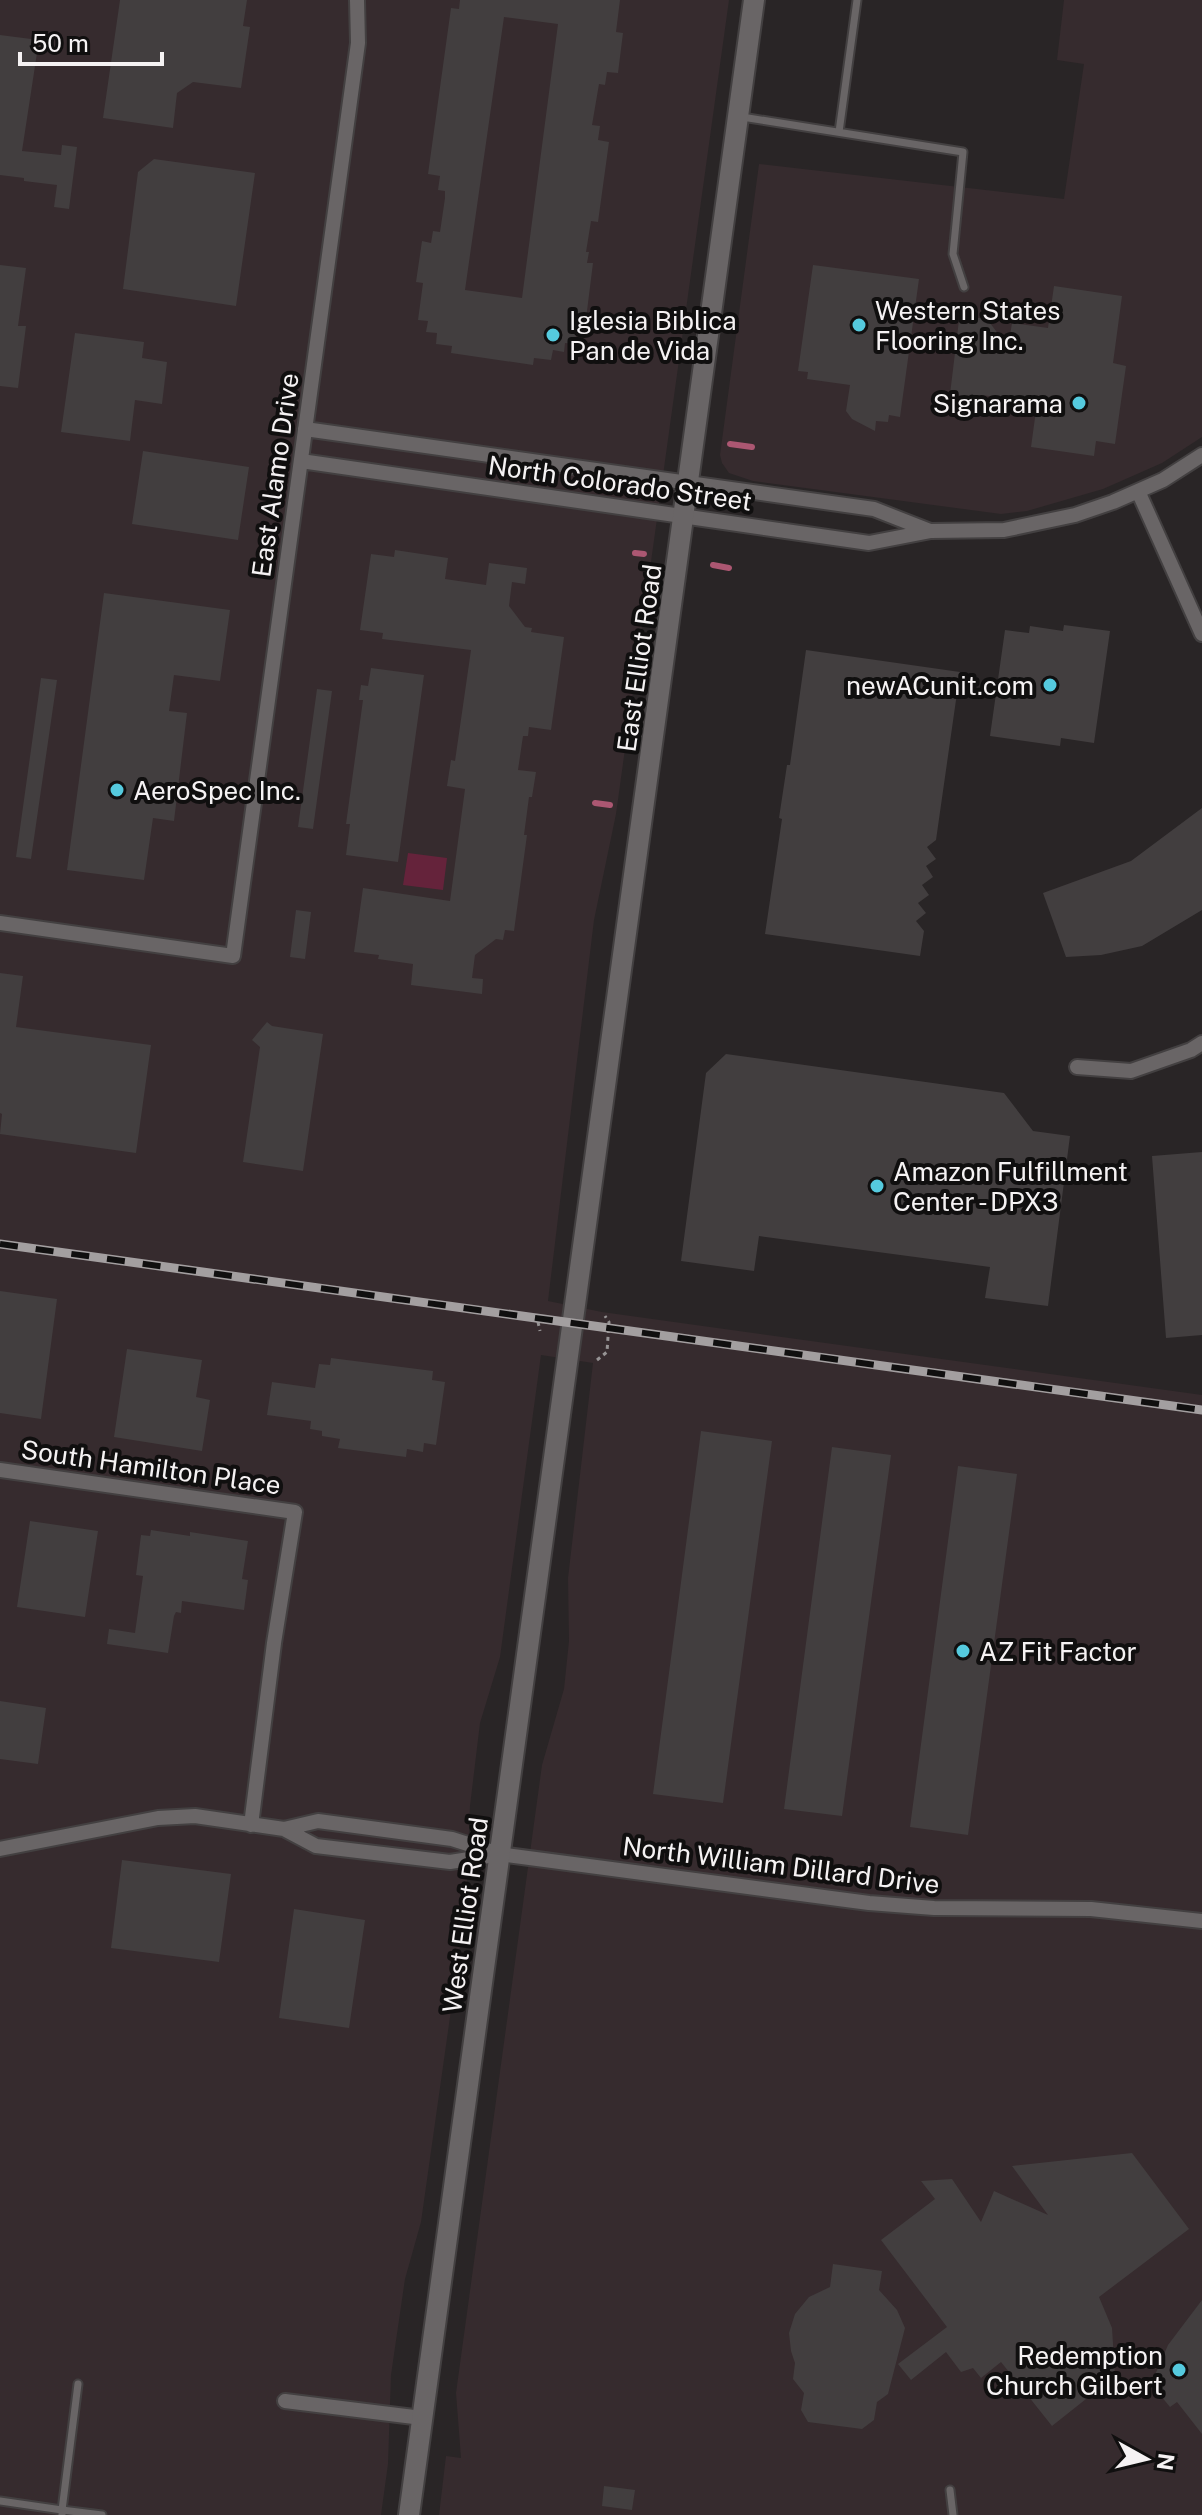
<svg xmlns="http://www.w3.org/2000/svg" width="1202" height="2515" viewBox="0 0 1202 2515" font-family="'Public Sans',sans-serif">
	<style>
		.built { fill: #362b2e }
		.green { fill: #65233b }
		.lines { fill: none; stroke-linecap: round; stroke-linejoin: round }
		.stream { stroke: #ac5772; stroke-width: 6 }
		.building { fill: #423e3f; fill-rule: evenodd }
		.service-casing { stroke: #434041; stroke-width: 11 }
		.minor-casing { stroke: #434041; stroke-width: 18 }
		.secondary-casing { stroke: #434041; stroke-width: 24 }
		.path { stroke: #969394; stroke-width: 3; stroke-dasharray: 4 4; stroke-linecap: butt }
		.service { stroke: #696566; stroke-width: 7 }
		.minor { stroke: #696566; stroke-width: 14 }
		.secondary { stroke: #696566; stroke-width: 20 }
		.rail-casing { stroke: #a39fa0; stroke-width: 9 }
		.rail { stroke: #100f0f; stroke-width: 6; stroke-dasharray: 18; stroke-linecap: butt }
		.poi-dot { fill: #55cade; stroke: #100f0f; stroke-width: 3 }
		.labels { text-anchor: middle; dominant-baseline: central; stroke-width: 8; stroke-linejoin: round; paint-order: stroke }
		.poi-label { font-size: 26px; fill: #f5f2f3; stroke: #100f0f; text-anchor: start }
		.street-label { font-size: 26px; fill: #f5f2f3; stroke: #100f0f }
	</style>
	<rect width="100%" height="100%" fill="#292526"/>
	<path class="built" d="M0,0H729L616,814L594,920L548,1301L602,1312L1202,1395V2515H439L446,2456L461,2458L456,2393L542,1765L564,1689L569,1641L568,1578L593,1363L541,1355L500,1657L480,1723L470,1806L466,1904L421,2222L405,2279L391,2375L388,2464L381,2515H0Z
		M1064,0H1202V437L1162,463L1103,489L1027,511L1001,514L753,481L729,473L722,463L720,455L759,164L1064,199L1084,64L1057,60Z"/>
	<path class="green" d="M408,853L447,858L443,890L403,885Z"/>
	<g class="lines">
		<path class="stream" d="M730,444L752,447
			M635,553L644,554
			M713,565L729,568
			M595,803L610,805"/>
	</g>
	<path class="building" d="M120,0H247L243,26L250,27L241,88L193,82L177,93L173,128L103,118Z
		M460,0H620L616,32L623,33L618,73L607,72L605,85L599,84L592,125L600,126L598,140L609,142L598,222L591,221L586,252H589L587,263H593L585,327L577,326L575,344L565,343L564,352L553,350L551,360L534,358L533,365L451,353L452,346L436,344L437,333L426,332L428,321L418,320L423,283L416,282L422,241L431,243L433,231L440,232L445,198V191L438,190L440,176L428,174L451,8L459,9ZM504,17L558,24L522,298L465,290Z
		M0,35L39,40L22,151L61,155L62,145L77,147L69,209L54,207L57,185L24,181V178L0,175Z
		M154,159L255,173L236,306L123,289L138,172Z
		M0,265L26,268L18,326H26L18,388L0,386Z
		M813,265L919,279L900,417L889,415L888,422L876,421L875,431L852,419L846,411L850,385L807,379L808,372L798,371Z
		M1054,286L1122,296L1113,363L1126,366L1115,444L1096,441L1094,456L1031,447L1037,403L982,395V399L950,394L959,320L964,316L987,319L1008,347L1012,323L1048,328Z
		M75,333L144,342L142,358L167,362L162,404L135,400L130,441L61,432Z
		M143,451L249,467L238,540L132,524Z
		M395,550L448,558L445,579L486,585L489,563L527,568L525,584L512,582L509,606L525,627L532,628L531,632L564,637L551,730L529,727L528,736H523L518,770L536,772L532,797H529L524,835H527L514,931L505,930L503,940L496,939L475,955L472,978L483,979L482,994L411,985L413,964L378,959L379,955L354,952L363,888L450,901L465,789L447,786L451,760L455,761L471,650L382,639L383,633L360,630L371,554L394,557Z
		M104,593L230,610L220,681L174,675L169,711L187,713L174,821L153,818L144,880L67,870Z
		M1064,625L1110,631L1094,743L1061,738L1060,746L990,736L1005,630L1029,633L1030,626L1063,631Z
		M806,650L960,672L936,840L927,847L936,859L926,866L933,877L922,885L929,895L918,903L926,913L916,921L924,931L920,956L765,934L782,819L779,818L787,765H790Z
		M371,668L424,675L398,862L346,855L350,824H346L363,700H359L361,685L368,686Z
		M41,678L57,680L31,859L16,857Z
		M317,689L332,691L313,829L298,827Z
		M1202,808V910L1142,946L1101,955L1066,957L1043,893L1131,861Z
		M296,910L311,912L305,959L290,957Z
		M0,973L23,976L16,1027L151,1045L136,1153L0,1134L2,1114L0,1113Z
		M267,1022L272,1026L323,1034L303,1171L243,1162L260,1047L252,1040Z
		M726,1054L1004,1093L1033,1131L1070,1136L1048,1306L985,1298L990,1267L759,1236L754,1271L681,1261L706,1073Z
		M1202,1152V1335L1166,1338L1152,1156Z
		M0,1291L57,1299L41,1419L0,1413Z
		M127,1349L202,1360L196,1397L210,1400L202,1451L114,1437Z
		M331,1358L433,1371L432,1380L445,1382L436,1445L424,1443L423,1452L407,1449L406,1457L338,1448L340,1439L322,1436V1431L310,1429L311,1421L267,1415L272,1382L315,1388L319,1364L330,1365Z
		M701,1431L772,1441L723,1803L653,1794Z
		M832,1447L891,1455L842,1816L784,1809Z
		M958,1466L1017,1474L968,1835L910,1827Z
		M30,1521L98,1531L85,1617L17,1607Z
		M151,1530L190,1536V1532L248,1541L242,1579L248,1580L244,1610L182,1601L181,1613L176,1612L174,1616L168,1653L107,1644L109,1629L135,1633L143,1576L136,1575L141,1535L150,1536Z
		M0,1701L46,1708L38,1764L0,1759Z
		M122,1860L231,1874L219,1962L111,1948Z
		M294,1909L365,1920L349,2028L279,2018Z
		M1132,2153L1189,2229L1099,2297L1112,2328L1115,2376L1052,2426L1001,2362L981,2378L973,2368L961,2372L946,2352L911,2380L898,2364L947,2327L881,2240L935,2199L921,2181L952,2179L981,2222L994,2191L1048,2215L1012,2166Z
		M833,2264L882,2271L879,2290L897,2310L905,2328L888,2394L877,2402L874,2420L862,2429L808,2422L801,2410L804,2393L793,2379L795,2363L791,2351L789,2333L795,2314L809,2297L830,2287Z
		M1202,2300V2434L1177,2402L1170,2407L1151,2384L1168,2345Z
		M604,2486L635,2490L632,2510L602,2506Z"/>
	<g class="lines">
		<defs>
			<path id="service" d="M742,117L963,152L953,254L964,287
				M839,132L857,0
				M950,2490L953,2515
				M0,2501L62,2510L78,2384
				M62,2515V2510L102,2515"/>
			<path id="minor" d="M305,429L874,509L930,531
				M301,461L869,543L931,531L1004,530L1075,515L1113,502L1163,480L1202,455
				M1138,491L1202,634
				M0,923L233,956L358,43L357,0
				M1077,1067L1131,1071L1191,1050L1202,1043
				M0,1470L295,1512L274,1643L251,1825
				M284,1829L318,1821L452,1839L499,1854L869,1903L934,1908L1091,1909L1202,1921
				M0,1849L158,1818L195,1816L284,1829L316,1846L450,1862L495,1855
				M285,2401L422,2418"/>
			<path id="secondary" d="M409,2515L754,0"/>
		</defs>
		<use href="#service" class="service-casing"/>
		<use href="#minor" class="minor-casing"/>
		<use href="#secondary" class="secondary-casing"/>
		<path class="path" d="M538,1322L540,1331
			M597,1360L607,1352L609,1322L605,1316"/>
		<use href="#service" class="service"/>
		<use href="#minor" class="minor"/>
		<use href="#secondary" class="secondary"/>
		<defs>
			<path id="rail" d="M0,1244L1202,1410"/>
		</defs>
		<use href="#rail" class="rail-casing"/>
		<use href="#rail" class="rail"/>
	</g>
	<g class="poi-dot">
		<circle cx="859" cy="325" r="8"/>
		<circle cx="553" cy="335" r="8"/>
		<circle cx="1079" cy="403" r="8"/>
		<circle cx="1050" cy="685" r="8"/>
		<circle cx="117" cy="790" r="8"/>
		<circle cx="877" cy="1186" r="8"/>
		<circle cx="963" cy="1651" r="8"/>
		<circle cx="1179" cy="2370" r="8"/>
	</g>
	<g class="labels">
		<g class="poi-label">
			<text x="875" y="310">Western States<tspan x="875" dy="30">Flooring Inc.</tspan></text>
			<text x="569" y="320">Iglesia Biblica<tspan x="569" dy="30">Pan de Vida</tspan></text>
			<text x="1063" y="403" text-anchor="end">Signarama</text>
			<text x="1034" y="685" text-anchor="end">newACunit.com</text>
			<text x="133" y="790">AeroSpec Inc.</text>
			<text x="893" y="1171">Amazon Fulfillment<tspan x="893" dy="30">Center - DPX3</tspan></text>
			<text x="979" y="1651">AZ Fit Factor</text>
			<text x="1163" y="2355" text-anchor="end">Redemption<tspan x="1163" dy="30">Church Gilbert</tspan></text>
		</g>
		<g class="street-label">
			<text transform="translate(275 475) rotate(-82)">East Alamo Drive</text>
			<text transform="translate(620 483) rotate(8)">North Colorado Street</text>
			<text transform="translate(639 658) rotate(-82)">East Elliot Road</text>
			<text transform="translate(151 1467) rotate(8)">South Hamilton Place</text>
			<text transform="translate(781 1865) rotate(7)">North William Dillard Drive</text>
			<text transform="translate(465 1915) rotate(-82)">West Elliot Road</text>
		</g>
	</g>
	<g transform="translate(1146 2459) rotate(98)" stroke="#100f0f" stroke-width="6" paint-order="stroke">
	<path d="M0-6L14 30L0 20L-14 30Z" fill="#f5f2f3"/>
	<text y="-12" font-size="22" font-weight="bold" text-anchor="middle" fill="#f5f2f3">N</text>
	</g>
	<path d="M20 52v12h142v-12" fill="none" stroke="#f5f2f3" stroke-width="4"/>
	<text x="32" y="52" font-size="24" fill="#f5f2f3" stroke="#100f0f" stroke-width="6" paint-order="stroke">50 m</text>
</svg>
